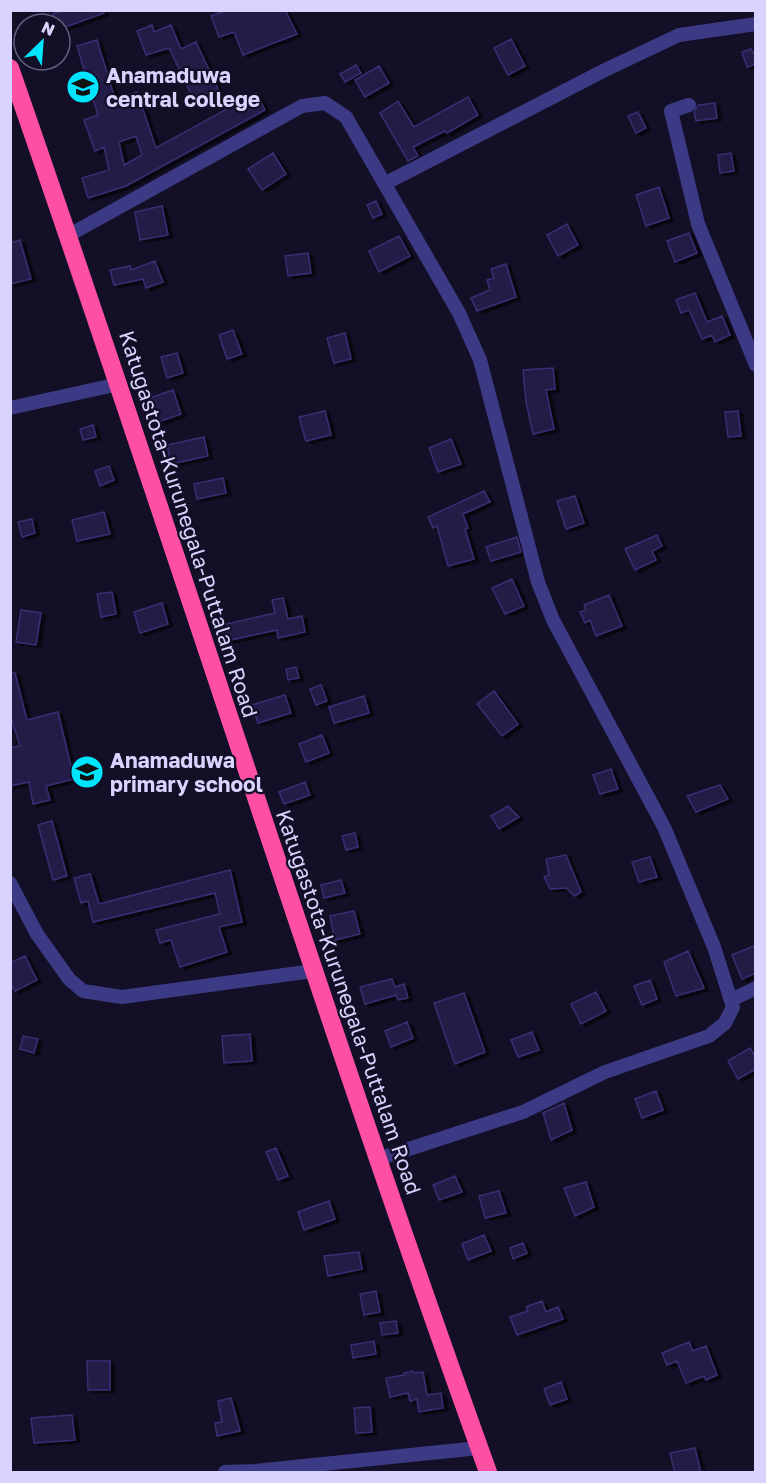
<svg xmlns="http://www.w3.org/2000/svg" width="766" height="1483" viewBox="0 0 766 1483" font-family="'Golos Text',sans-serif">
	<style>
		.building { fill: #241b47; stroke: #3b2d73; stroke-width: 1.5; fill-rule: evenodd; filter: url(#shadow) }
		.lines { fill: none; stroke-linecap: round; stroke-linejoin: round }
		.street { stroke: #3d3a85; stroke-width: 14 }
		.highway { stroke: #ff4fa3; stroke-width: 18 }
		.labels { text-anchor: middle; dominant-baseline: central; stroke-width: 4.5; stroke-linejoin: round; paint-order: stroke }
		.poi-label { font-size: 21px; font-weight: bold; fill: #d9d4ff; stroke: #130f26; text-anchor: start }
		.street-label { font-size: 21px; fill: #d9d4ff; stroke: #130f26 }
	</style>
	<defs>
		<filter id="shadow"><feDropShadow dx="4.5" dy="2.5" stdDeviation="0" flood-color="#0009"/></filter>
	</defs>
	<rect width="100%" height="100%" fill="#130f26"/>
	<path class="building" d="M62,10H103L104,13L60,29V24H57L53,14Z
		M227,10H285L297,34L243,55L234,32L219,37L211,16Z
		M152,25L154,32L171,25L181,49L196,42L218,89L194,100L169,48L146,55L137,31Z
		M511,39L525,66L508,75L494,48Z
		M97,40L115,99L137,92L156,148L256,93L265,110L126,186L88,198L82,178L109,170L104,147L95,151L84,120L98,115L77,46ZM136,136L142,155L124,165L119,142Z
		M751,49L753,53L756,52V64L747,67L742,52Z
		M356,65L361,73L345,82L340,74Z
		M379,66L389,83L365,97L355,80Z
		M468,97L478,115L447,133L445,131L413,147L418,156L408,161L380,113L398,101L414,127Z
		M715,103L717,118L696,121L694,112L698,105Z
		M638,112L646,128L636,133L628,116Z
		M273,153L286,174L262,190L248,169Z
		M731,153L734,171L720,173L718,155Z
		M659,187L669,218L646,226L636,195Z
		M376,201L382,214L373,218L367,205Z
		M162,206L168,235L140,240L135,212Z
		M567,224L578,245L558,256L547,235Z
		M689,233L697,253L675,262L667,241Z
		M399,236L410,256L379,272L369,251Z
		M20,240L31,279L10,284V243Z
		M308,253L311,273L288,276L285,256Z
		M155,261L163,282L146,288L143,279L114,285L110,270L130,266L131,270Z
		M506,264L516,297L477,311L471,298L490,290L487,280L494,278L491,269Z
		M695,293L707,322L722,316L730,335L715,342L712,335L702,339L689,310L681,313L676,300Z
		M233,330L242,354L227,359L219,335Z
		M345,333L351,359L334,363L327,338Z
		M177,353L183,373L167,378L161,357Z
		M553,368L555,389L546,390L554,429L533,434L526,402L523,370Z
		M173,390L181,414L158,422L150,398Z
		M325,411L331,435L306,441L299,417Z
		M738,411L741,436L728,437L725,412Z
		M93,425L96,437L83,440L80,429Z
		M204,437L208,456L171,464L167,445Z
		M451,439L461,464L438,472L429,448Z
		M109,466L114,480L100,486L95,471Z
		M223,478L226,493L197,499L194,484Z
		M484,491L490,502L463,514L468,528L465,529L474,559L448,566L437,526L433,528L428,517Z
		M575,496L584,523L566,529L557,501Z
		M104,512L110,534L77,541L72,520Z
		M32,519L35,533L22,537L18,522Z
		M657,535L662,546L652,551L656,560L635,570L625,549Z
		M517,537L521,552L491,561L486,547Z
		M512,579L524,606L505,614L492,588Z
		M112,592L116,614L101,617L97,594Z
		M609,595L622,626L596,636L590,620L585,623L580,612L586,610L584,605Z
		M283,598L288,619L302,616L305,632L278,638L277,630L226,641L222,625L275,613L272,600Z
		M162,603L168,624L140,633L134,612Z
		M21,610L41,613L36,645L16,642Z
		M296,667L299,678L288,680L286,669Z
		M10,673H15L27,720L58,712L74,779L46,786L50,800L33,804L29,782L10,786V748L20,746L10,714Z
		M321,685L327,701L316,705L310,689Z
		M494,691L518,724L502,736L477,704Z
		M285,695L291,713L258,723L252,705Z
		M364,696L369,713L334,723L329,707Z
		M322,735L329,753L306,762L299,744Z
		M611,769L618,789L600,794L593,775Z
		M305,782L310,795L284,804L279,792Z
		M720,785L728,799L696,812L687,796Z
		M508,806L519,817L499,829L491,816Z
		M52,821L67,876L53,880L38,825Z
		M355,833L358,847L346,850L342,836Z
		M566,855L581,892L575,896L566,888L550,889L544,877L549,875L546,859Z
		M650,857L657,877L639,882L632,862Z
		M230,870L242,922L219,927L227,952L180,967L171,940L160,943L156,930L220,914L215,893L93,922L88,901L81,903L74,878L90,874L99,904Z
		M341,880L345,893L324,898L321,885Z
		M354,911L360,934L335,940L330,916Z
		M756,945V973L742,979L732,955Z
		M688,951L704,988L676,996L664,962Z
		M25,956L37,980L15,991L10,983V963Z
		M392,979L395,987L404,984L408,998L398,1000L396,995L365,1004L360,987Z
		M650,980L657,999L642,1005L634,986Z
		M596,992L606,1011L581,1024L571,1004Z
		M464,993L485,1052L455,1064L434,1003Z
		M407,1022L413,1038L391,1047L385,1031Z
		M532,1032L539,1050L518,1057L511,1040Z
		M250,1034L252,1061L224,1063L222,1036Z
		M23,1036L38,1039L34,1053L20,1049Z
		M750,1048L756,1058V1069L738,1079L728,1061Z
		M656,1091L663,1110L642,1118L635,1099Z
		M564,1103L572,1130L551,1140L543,1113Z
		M276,1148L288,1176L278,1180L266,1152Z
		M455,1176L462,1192L439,1200L433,1185Z
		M586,1182L594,1207L575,1216L564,1188Z
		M499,1191L506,1213L485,1218L479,1196Z
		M329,1201L335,1219L304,1230L298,1212Z
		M484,1235L491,1251L468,1260L462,1244Z
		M523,1243L527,1253L513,1259L510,1248Z
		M359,1252L362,1269L328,1276L324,1256Z
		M376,1291L380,1312L364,1315L360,1294Z
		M542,1301L546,1312L558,1307L563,1319L517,1335L510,1317L528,1311L526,1307Z
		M396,1321L398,1333L382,1335L380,1323Z
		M374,1341L376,1354L353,1358L351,1345Z
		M689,1342L693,1351L706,1346L717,1375L706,1380L704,1376L686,1383L677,1361L667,1365L662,1353Z
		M87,1361H110V1390H88Z
		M413,1371L414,1373L423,1372L427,1395L441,1393L443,1408L419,1412L417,1399L410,1401L408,1393L390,1397L386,1378L404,1375V1373Z
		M561,1382L567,1399L550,1405L544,1389Z
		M231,1398L240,1431L217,1436L215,1423L222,1422L218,1401Z
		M370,1407L372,1432L356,1433L354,1408Z
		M72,1415L75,1440L34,1443L31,1418Z
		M695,1448L701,1473H675L670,1453Z"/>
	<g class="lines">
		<path class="street" d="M689,105L671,111L698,224L756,365
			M386,183L605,70L679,35L756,24
			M69,235L302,106L325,103L346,117L459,313L480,360L538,582L553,620L664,827L714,947L733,1007L725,1023L709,1036L605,1072L523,1112L378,1159
			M10,408L119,384
			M10,883L37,934L69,979L83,991L122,997L313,971
			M731,1000L756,988
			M225,1472L255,1471L479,1448"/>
		<path class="highway" d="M10,68C173,535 320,1007 488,1472"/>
	</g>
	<defs>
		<symbol id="school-disc" viewBox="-11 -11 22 22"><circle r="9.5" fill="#00e5ff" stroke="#130f26"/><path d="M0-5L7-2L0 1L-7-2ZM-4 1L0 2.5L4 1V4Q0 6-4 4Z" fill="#111"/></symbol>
	</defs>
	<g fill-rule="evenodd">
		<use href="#school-disc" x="64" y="68" width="38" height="38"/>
		<use href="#school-disc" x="68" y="753" width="38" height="38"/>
	</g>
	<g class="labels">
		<g class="poi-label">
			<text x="106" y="75">Anamaduwa<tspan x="106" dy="24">central college</tspan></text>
			<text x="110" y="760">Anamaduwa<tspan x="110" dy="24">primary school</tspan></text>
		</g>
		<g class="street-label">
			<text transform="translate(189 524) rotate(72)">Katugastota-Kurunegala-Puttalam Road</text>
			<text transform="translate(349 1002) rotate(71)">Katugastota-Kurunegala-Puttalam Road</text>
		</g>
	</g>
	<rect width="766" height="1483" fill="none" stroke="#d9d4ff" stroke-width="24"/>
	<g transform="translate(42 42) rotate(25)"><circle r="28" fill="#130f26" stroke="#625e7d" stroke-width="1.5"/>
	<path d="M0-4.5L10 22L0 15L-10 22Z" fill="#00e5ff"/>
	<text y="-9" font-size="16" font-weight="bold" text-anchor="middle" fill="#d9d4ff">N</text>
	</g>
</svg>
